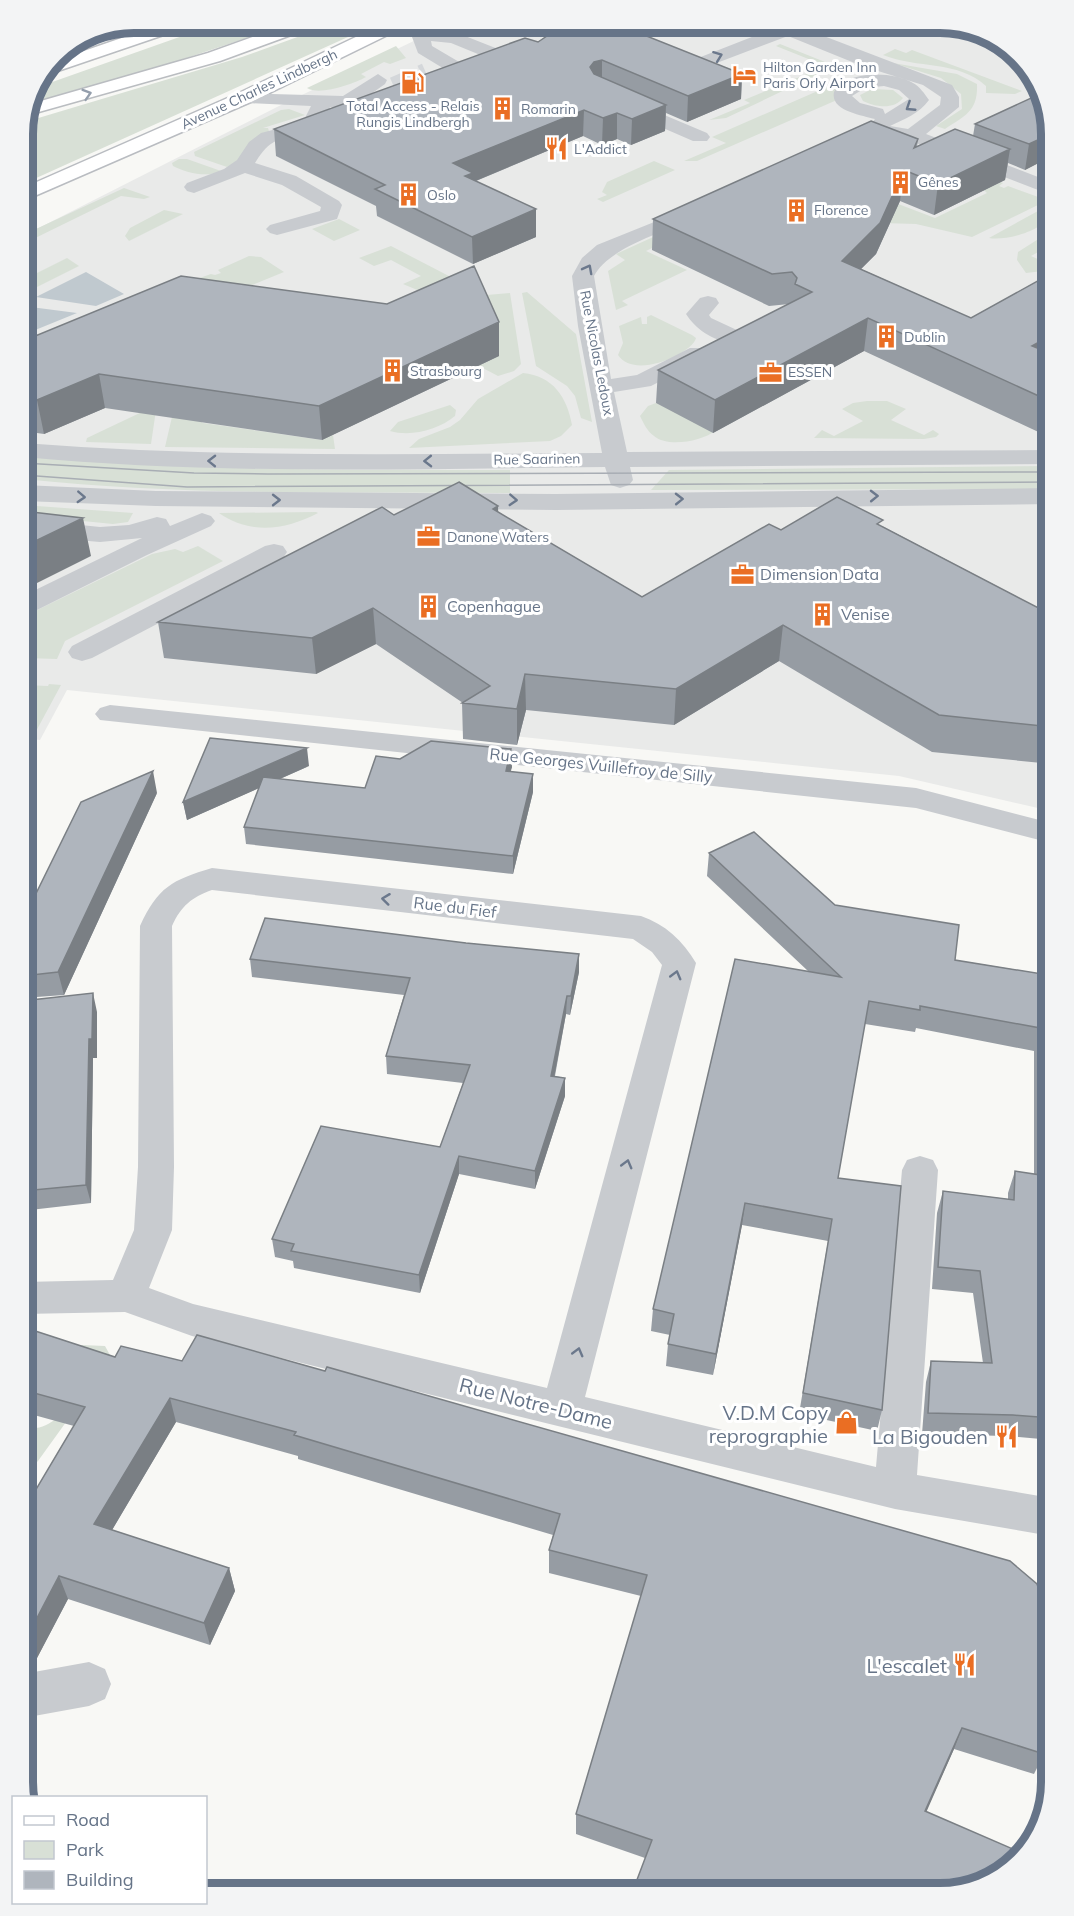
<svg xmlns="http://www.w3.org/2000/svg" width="1074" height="1916" viewBox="0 0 1074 1916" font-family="Mulish,sans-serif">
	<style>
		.built { fill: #e9eae9 }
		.green { fill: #d8e0d6 }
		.water { fill: #c0c9cf }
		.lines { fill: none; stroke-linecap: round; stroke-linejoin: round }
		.minor-tunnel { stroke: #d4d7da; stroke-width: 20; stroke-dasharray: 20 10; stroke-linecap: butt }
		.major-casing { stroke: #b9bcc1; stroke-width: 3 }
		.highway-casing { stroke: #babdc1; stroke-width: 3 }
		.minor { fill: #c8cbcf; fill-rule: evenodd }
		.major { fill: #fff; fill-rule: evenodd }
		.highway { fill: #fff; fill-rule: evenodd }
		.tram { stroke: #a8adb4; stroke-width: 1.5 }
		.wall { fill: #969ca3 }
		.shaded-wall { fill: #7a7f84 }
		.building { fill: #afb5bd; stroke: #7a7f84; stroke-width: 1.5 }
		.oneway { stroke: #6b788c }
		.oneway2 { stroke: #949eac }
		.labels { text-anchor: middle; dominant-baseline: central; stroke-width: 6; stroke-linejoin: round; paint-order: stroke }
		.far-poi-label { font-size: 14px; fill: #667488; stroke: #fff; text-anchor: start }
		.far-street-label { font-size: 14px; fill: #667488; stroke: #fff }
		.poi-label { font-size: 16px; fill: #667488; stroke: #fff; text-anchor: start }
		.street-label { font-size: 16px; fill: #667488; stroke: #fff }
		.near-street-label { font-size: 20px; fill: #667488; stroke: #fff }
		.near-poi-label { font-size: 20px; fill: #667488; stroke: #fff; text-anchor: end }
		.rim { fill: none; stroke: #667488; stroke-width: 8 }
	</style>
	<rect width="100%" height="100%" fill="#f8f8f5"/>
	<path class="built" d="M451,23H948L1002,41L1040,85L1051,134V811L899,776L67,690L40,740L23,738V236L277,107Z"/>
	<path class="green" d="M219,23H292L156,68L33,103L41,86Z
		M336,23H379L23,184V127L25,122L242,57Z
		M780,44L830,64L829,69L726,118L709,120L750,103L744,100L826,66L776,46Z
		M396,46L406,58L390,64L384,62L361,74L366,77C353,84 320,96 307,88Z
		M895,49L906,53L912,50L1022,91L1015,94L986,93V86C958,60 917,69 883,55Z
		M893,63L957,74L977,84C978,111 966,115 945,129L936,126L962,109L961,94L941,78Z
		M883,75L862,89L697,161H684L726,143L712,137L843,80Z
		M872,89L893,90L903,98C894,110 875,107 863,101L860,95Z
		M289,109L305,115L263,128H268L269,131L233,164L227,167L195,156L194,152L281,110Z
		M179,159H187L221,171C207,178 187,173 173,166L172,163Z
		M654,161L675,170L603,202L597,199L607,195L602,192L607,182Z
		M955,164L1003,183L999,186L1004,188L1008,186L1041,198L1042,203L972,237L916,224L846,222L885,199L935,218L987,193Z
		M124,188L150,197L144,199L121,196L23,244V235Z
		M1048,209L1050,213C1045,231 1006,241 989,238L1038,211Z
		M164,210L183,214L129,241L125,236L130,228Z
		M339,219L360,230L334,241L312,229Z
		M1051,231V245L1031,256L1051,265V270L1026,273L1017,260L1018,252Z
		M662,233L672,238L646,251L687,270L622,301L628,305L616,310L608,271L625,260L616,254Z
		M391,246L472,288L422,292L403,284L421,276L391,260L374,266L359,258Z
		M249,256L261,257L284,272L233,293L191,281L211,274L215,275L221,273L218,270Z
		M67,258L79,266L23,294V280Z
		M527,292L576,334L592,422L581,418L575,396L567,386L536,366L522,293Z
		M510,293L521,364L514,371L498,376L479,366L418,301Z
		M651,315L692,335L696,338C692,354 634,380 618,355L623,343L619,326L641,317L642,324H647V317Z
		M523,373C553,376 567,397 572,425L561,436L550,441L409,448L419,439L450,427L460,420L478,399Z
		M867,401H887L906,409L891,420L924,435L933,430L939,434L936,437L924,439L814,438L822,430L834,436L863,421L842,409L853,403Z
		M656,403L715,431C702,441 668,448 654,436C647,431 644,424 640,416L648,406Z
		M175,404L203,423L322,440L333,435L335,449L165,447Z
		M450,405L456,410L455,416C438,430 411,437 390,431L398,422Z
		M146,410H156L151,444L86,442L87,438Z
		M23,456C185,471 347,470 510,470V493C348,492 184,496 23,479Z
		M1051,466V489L651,490L669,470Z
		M23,505L133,513L128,522L113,524L23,515Z
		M316,512L318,513C286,530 250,535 219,513Z
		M198,546L223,561L65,641L57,659L25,658L23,663V617L152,554L175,549L183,552Z
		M49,684L61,685L34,735L23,734V685L48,686Z
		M82,1345L105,1346L110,1355L105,1368L38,1461L23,1476V1427C49,1433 61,1414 76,1396L67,1349Z"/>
	<path class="water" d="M86,272L124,294L96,306L36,297Z
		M23,306L77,313L23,335Z"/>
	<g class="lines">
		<path class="minor-tunnel" d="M394,87L426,73"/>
		<defs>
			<path id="major" d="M385,23H407L404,27L253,101L23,201V188L239,93Z"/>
			<path id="highway" d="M165,23H190L187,27L46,75L52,62Z
				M292,23H316L313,27L220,61L28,115L34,103L208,53Z"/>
		</defs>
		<use href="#major" class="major-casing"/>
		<use href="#highway" class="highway-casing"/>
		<path class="minor" d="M390,23H412L424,29L460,34L513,55L517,62L515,66L486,77L477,71L479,67L495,61L451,43L431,41L432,46L466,66L470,76L457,88H443L441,84L451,73L418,53L412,37Z
			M763,23L795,25L952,85L959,97V107L926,134L1051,182V195L908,140L876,136L861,142L854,140L851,136L854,132L870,125L875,119C862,115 830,111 834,92C848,70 892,71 913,83C920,87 924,93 929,100C919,114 904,119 890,126L908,129L940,105L941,97L923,85L862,66L788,36L693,72L661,60L658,56L667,51L693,60L772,29ZM884,86L899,90L909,99L885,114L883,109L860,103L852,96L865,88Z
			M378,74L387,80L385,84L354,106L330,107C320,142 299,128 274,142C265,147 260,155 255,163L296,176L339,201L342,205L337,219L277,235L270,233L266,229L270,225L320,211L321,207L282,185L245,173L194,193L187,191L184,187L187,183L224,169L237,160L249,142L261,133L303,122L311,106L246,103L239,101L237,97L239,93L343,96Z
			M624,98L707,133L710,137L707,141H693L617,108L614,104L617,100Z
			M694,206L701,208L704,212L701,216C670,230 610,246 594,276L611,379L637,375L690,348H706L710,353L706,358L651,386L614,392L627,452L1051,450V464L630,467L633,480L629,485L620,488L611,485L605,467C411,469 216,475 23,457V443C216,458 409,454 602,453L578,326L572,276L582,258L597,245Z
			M1051,252V266L1040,265L1037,260L1043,253Z
			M708,296L716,298L719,303L709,315L711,318L739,331L742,336L739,341C719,346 696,330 686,314L700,298Z
			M23,485L156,491L556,494L1051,488V504L556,510L156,506L23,501Z
			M202,513L211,516L215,521L211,526L147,555L33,612L23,614V596L142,538L100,542L42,537L33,535L29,529L33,523L42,521L100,527L129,525L157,517L166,519L170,526Z
			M274,544L283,546L287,552L283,558L92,658L82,661L72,658L68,652L72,646L265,546Z
			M110,705L916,788L1051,823V843L916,808L100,720L95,714L100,708Z
			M212,868L641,916C665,924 683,941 696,963L585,1397L876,1467L902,1170L907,1160L920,1156L933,1160L938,1170L917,1475L1051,1498V1536L895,1509L192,1336L125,1312L23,1314V1282L113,1280L134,1230L138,1167L140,926C158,887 172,880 212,868ZM212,890L633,939L652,952L662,965L547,1388L193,1304L149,1288L172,1230L174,1167L172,926C181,906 192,897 212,890Z
			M89,1662L105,1669L111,1684L105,1699L89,1706L23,1718V1674Z"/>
		<use href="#major" class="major"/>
		<use href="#highway" class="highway"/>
		<path class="tram" d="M23,463L194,473L268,474L1051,472
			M23,475L187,487L1051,482"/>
	</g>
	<path class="wall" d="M851,23H915L885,35Z
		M546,30L742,74L741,99L687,122L666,113L665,131L631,145L617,139L602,145L583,136L476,181L536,237L473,264L377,216L376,206L276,156L274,129L538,42L546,36Z
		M975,124L1052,134V156L1025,170L1008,163L1005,180L934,215L900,201L876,254L861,269L971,318L1052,273V434L1047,436L864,351L713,433L656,403L658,370L789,304L769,306L652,250L653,219L918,139L917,147L973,136Z
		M23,341L499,356L322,440L105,408L44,434L23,431Z
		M498,506V512L642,597L781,530L882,526L1050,614L1052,613V764L932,752L779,661L674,725L526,710L517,745L463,739L462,703H463L376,644L316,674L164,658L158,622L394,515Z
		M400,759L512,767L510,771L533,792L513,874L246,844L244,827L259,788L187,820L183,802L309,766L280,779L365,788Z
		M157,793L64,995L23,998V920Z
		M709,853L835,905L955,960L1043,974L1050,901L1052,894V1440L1006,1436L922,1434L926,1382L931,1361L983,1363L973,1293L932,1289L937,1213L943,1191L1008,1199V1193L1015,1171L1034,1174V1051L916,1028L915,1032L865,1024L838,1178L882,1410L877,1431L799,1414L828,1241L742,1225L713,1375L666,1366L668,1344L670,1335L651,1331L653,1309L808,971L707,876Z
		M466,943L579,954V972L570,1015L566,1014L555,1076L565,1078V1096L535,1189L459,1174L420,1293L294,1268L293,1261L275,1257L272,1239L440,1147L463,1083L387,1074L386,1056L404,995L252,977L250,959Z
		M97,1012V1058H93L91,1203L30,1210L23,1208V1100H24L27,1094Z
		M23,1327L115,1357L325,1371L1044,1754L1034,1774L954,1749L926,1811L645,1858L576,1834V1814L641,1596L549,1573V1550L553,1535L298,1459V1456L176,1422L112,1530L229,1568L235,1591L210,1645L68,1599L37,1658L28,1503L74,1426L23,1412Z"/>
	<path class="shaded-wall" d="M886,23H915L885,35Z
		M602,60V86L593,88L590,67L594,62Z
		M742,74L741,99L687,122L688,96Z
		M666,105L665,131L631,145L632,119Z
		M584,110L583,136L473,182L453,163Z
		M617,113V139L602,145L603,118Z
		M1051,134L1052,156L1025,170L1029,144Z
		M1010,149L1005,180L934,215L938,184Z
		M904,170L900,201L876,254L838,292L842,261Z
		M536,209V237L473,264L472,237Z
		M868,318L864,351L713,433L715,400Z
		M499,322V356L322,440L319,406Z
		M1052,335V363L1032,346Z
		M99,374L105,408L44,434L37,400Z
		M1052,415V434L1047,436Z
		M498,506L499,541L493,509Z
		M83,518L91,556L23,590V547Z
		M373,608L376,644L316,674L312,638Z
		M783,625L779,661L674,725L676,689Z
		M525,674L526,710L517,745V709Z
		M307,748L309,766L187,820L183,802Z
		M511,749L512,767L506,788V771Z
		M153,771L157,793L64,995L58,972Z
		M533,774V792L513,874V856Z
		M579,954V972L570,1015L571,996Z
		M93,993L97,1012V1058H93L91,1203L86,1185L89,1039Z
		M567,996L566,1014L551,1094V1076Z
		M565,1078V1096L535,1189V1171Z
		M459,1156V1174L420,1293L419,1275Z
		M745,1203L742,1225L713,1375L716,1354Z
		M170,1398L176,1422L102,1547L94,1524Z
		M229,1568L235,1591L210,1645L204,1623Z
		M59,1576L68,1599L37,1658L23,1664V1638Z
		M962,1728L954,1749L918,1831L925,1811Z"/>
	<path class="building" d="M567,23H614L742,74L688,96L602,60L594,62L590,67L594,74L666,105L632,119L617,113L603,118L584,110L453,163L473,173L465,176L536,209L472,237L375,189L385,185L274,129L525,38L538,42L547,36L546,30Z
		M1042,93L1051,134L1029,144L975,124Z
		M871,121L918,139L914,148L955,129L1010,149L938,184L904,170L880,223L842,261L971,318L1052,273V335L1032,346L1052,354V402L868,318L715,400L658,370L812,292L795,284L797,278L792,272L772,274L653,219Z
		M474,266L499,322L319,406L99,374L37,400L23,398V341L181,276L387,304Z
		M459,482L498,506L493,509L642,597L769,524L781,530L837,497L883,520L877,524L1050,614L1052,613V727L939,715L783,625L676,689L525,674L517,709L462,703L490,686L373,608L312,638L158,622L382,507L394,515Z
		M23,511L83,518L23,547Z
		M210,738L307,748L183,802Z
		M431,741L511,749L506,771L533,774L513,856L244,827L263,777L365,788L376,756L400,759Z
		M153,771L58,972L23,976V920L81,802Z
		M754,832L835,905L959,925L955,960L1048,975L1052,929V1418L1013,1415L928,1413L931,1361L992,1363L980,1271L938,1267L943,1191L1014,1200L1015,1171L1041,1175L1040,1028L920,1006V1010L869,1001L838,1178L901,1186L882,1410L803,1393L832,1219L745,1203L716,1354L668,1344L674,1314L653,1309L735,959L841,977L709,853Z
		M265,918L466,943L579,954L571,996H567L551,1076L565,1078L535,1171L459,1156L419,1275L291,1251L294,1244L272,1239L321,1126L440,1147L470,1065L386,1056L410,978L250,959Z
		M93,993L92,1039H89L86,1185L23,1191V1100H24V1094H27L31,1000Z
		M23,1327L115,1357L121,1346L182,1361L197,1335L325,1371L327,1367L1010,1561L1037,1584L1052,1627V1693L1044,1754L962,1728L925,1811L1022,1853L989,1882L940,1893H632L652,1840L576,1814L647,1575L549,1550L560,1514L294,1435L296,1432L170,1398L94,1524L229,1568L204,1623L59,1576L28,1635L23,1638V1505L24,1502L28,1503L85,1407L23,1390Z"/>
	<defs><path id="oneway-chevron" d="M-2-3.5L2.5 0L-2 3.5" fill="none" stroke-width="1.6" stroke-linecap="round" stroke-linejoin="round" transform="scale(1.5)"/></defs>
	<g class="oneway">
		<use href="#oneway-chevron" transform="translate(718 56) rotate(-21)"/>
		<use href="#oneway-chevron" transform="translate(910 107) rotate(147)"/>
		<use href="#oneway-chevron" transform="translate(588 269) rotate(-62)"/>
		<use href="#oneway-chevron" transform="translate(212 461) rotate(-179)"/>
		<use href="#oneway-chevron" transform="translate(428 461) rotate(179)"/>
		<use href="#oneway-chevron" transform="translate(874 496) rotate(-1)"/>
		<use href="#oneway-chevron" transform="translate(81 497) rotate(3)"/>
		<use href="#oneway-chevron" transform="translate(679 499) rotate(-1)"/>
		<use href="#oneway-chevron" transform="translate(276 500)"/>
		<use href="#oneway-chevron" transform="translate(513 500) rotate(3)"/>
		<use href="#oneway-chevron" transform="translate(386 899) rotate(-173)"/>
		<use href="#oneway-chevron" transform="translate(676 975) rotate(-75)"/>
		<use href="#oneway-chevron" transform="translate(627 1164) rotate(-75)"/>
		<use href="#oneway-chevron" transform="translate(578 1352) rotate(-75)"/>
	</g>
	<use class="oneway2" href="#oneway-chevron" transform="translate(87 94) rotate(-17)"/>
	<defs>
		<symbol id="hotel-bare" viewBox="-9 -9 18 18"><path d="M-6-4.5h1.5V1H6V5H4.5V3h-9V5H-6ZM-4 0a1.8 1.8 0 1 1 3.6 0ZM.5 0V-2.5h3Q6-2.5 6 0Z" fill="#ea6e23" stroke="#fff" stroke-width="2.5" paint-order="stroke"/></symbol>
		<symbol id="fuel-bare" viewBox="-9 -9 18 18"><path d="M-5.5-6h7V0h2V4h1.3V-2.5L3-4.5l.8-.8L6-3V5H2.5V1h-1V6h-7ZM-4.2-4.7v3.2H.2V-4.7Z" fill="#ea6e23" stroke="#fff" stroke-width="2.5" paint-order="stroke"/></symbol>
		<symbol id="building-bare" viewBox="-9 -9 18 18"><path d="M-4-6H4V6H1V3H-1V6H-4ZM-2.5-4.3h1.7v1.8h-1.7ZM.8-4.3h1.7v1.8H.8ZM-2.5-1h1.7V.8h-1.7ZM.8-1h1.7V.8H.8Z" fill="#ea6e23" stroke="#fff" stroke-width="2.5" paint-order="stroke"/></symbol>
		<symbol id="restaurant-bare" viewBox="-9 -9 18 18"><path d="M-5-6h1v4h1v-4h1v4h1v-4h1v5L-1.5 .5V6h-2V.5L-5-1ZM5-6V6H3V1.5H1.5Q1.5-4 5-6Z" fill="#ea6e23" stroke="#fff" stroke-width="2.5" paint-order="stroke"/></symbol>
		<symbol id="office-bare" viewBox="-9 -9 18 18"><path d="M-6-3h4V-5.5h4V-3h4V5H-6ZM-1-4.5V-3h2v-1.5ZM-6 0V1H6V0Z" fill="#ea6e23" stroke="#fff" stroke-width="2.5" paint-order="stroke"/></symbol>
		<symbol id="shop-bare" viewBox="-9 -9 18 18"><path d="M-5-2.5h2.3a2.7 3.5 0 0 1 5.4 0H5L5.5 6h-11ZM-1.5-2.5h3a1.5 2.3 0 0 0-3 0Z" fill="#ea6e23" stroke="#fff" stroke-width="2.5" paint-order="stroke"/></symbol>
	</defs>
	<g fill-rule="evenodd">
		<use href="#hotel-bare" x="728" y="58" width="33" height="33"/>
		<use href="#fuel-bare" x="396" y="66" width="33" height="33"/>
		<use href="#building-bare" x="486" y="92" width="33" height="33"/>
		<use href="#restaurant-bare" x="540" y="132" width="33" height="33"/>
		<use href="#building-bare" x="884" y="166" width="33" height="33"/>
		<use href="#building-bare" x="392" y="178" width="33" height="33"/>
		<use href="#building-bare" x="780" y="194" width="33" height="33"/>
		<use href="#building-bare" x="870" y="320" width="33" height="33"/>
		<use href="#building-bare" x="376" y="354" width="33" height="33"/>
		<use href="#office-bare" x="754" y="356" width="33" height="33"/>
		<use href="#office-bare" x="412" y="520" width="33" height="33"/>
		<use href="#office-bare" x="726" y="558" width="33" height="33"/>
		<use href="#building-bare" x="412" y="590" width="33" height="33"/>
		<use href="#building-bare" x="806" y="598" width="33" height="33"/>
		<use href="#shop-bare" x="830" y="1406" width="33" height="33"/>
		<use href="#restaurant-bare" x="990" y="1420" width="33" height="33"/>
		<use href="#restaurant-bare" x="948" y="1648" width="33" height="33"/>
	</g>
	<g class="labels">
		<g class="far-poi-label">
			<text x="763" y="67">Hilton Garden Inn<tspan x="763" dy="16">Paris Orly Airport</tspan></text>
			<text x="413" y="106" text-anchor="middle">Total Access - Relais<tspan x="413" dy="16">Rungis Lindbergh</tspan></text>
			<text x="521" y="109">Romarin</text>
			<text x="574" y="149">L'Addict</text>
			<text x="918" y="182">Gênes</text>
			<text x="427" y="195">Oslo</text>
			<text x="814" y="210">Florence</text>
			<text x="904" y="337">Dublin</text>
			<text x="410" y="371">Strasbourg</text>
			<text x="788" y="372">ESSEN</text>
			<text x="447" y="537">Danone Waters</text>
		</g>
		<g class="far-street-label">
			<text transform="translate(259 89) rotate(-25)">Avenue Charles Lindbergh</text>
			<text transform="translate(597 353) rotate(79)">Rue Nicolas Ledoux</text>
			<text transform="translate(537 459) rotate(-1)">Rue Saarinen</text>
		</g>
		<g class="poi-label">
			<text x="760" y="574">Dimension Data</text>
			<text x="447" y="606">Copenhague</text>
			<text x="841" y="614">Venise</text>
		</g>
		<g class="street-label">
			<text transform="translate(601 765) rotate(6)">Rue Georges Vuillefroy de Silly</text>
			<text transform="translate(455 907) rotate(7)">Rue du Fief</text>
		</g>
		<g class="near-street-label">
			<text transform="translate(536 1403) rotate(14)">Rue Notre-Dame</text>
		</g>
		<g class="near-poi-label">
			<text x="828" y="1412">V.D.M Copy<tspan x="828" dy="23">reprographie</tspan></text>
			<text x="988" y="1436">La Bigouden</text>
			<text x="947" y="1665">L'escalet</text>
		</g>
	</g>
	<path d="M0 0H1074V1916H0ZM134 33H940A101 101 0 0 1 1041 134V1782A101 101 0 0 1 940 1883H134A101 101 0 0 1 33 1782V134A101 101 0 0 1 134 33Z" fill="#f3f4f5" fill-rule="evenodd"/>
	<path class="rim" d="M134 33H940A101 101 0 0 1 1041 134V1782A101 101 0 0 1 940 1883H134A101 101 0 0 1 33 1782V134A101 101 0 0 1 134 33Z"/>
	<rect x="12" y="1796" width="195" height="108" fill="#ffffff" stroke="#c2c7cf" stroke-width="1.5"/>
	<rect x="24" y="1816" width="30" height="9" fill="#ffffff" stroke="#c2c7cf" stroke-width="1.5"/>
	<text x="66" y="1826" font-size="18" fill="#667488">Road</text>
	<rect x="24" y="1841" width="30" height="18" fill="#d8e0d6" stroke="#c2c7cf" stroke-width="1.5"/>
	<text x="66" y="1856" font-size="18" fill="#667488">Park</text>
	<rect x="24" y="1871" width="30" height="18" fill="#afb5bd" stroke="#c2c7cf" stroke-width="1.5"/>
	<text x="66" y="1886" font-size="18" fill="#667488">Building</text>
</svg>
